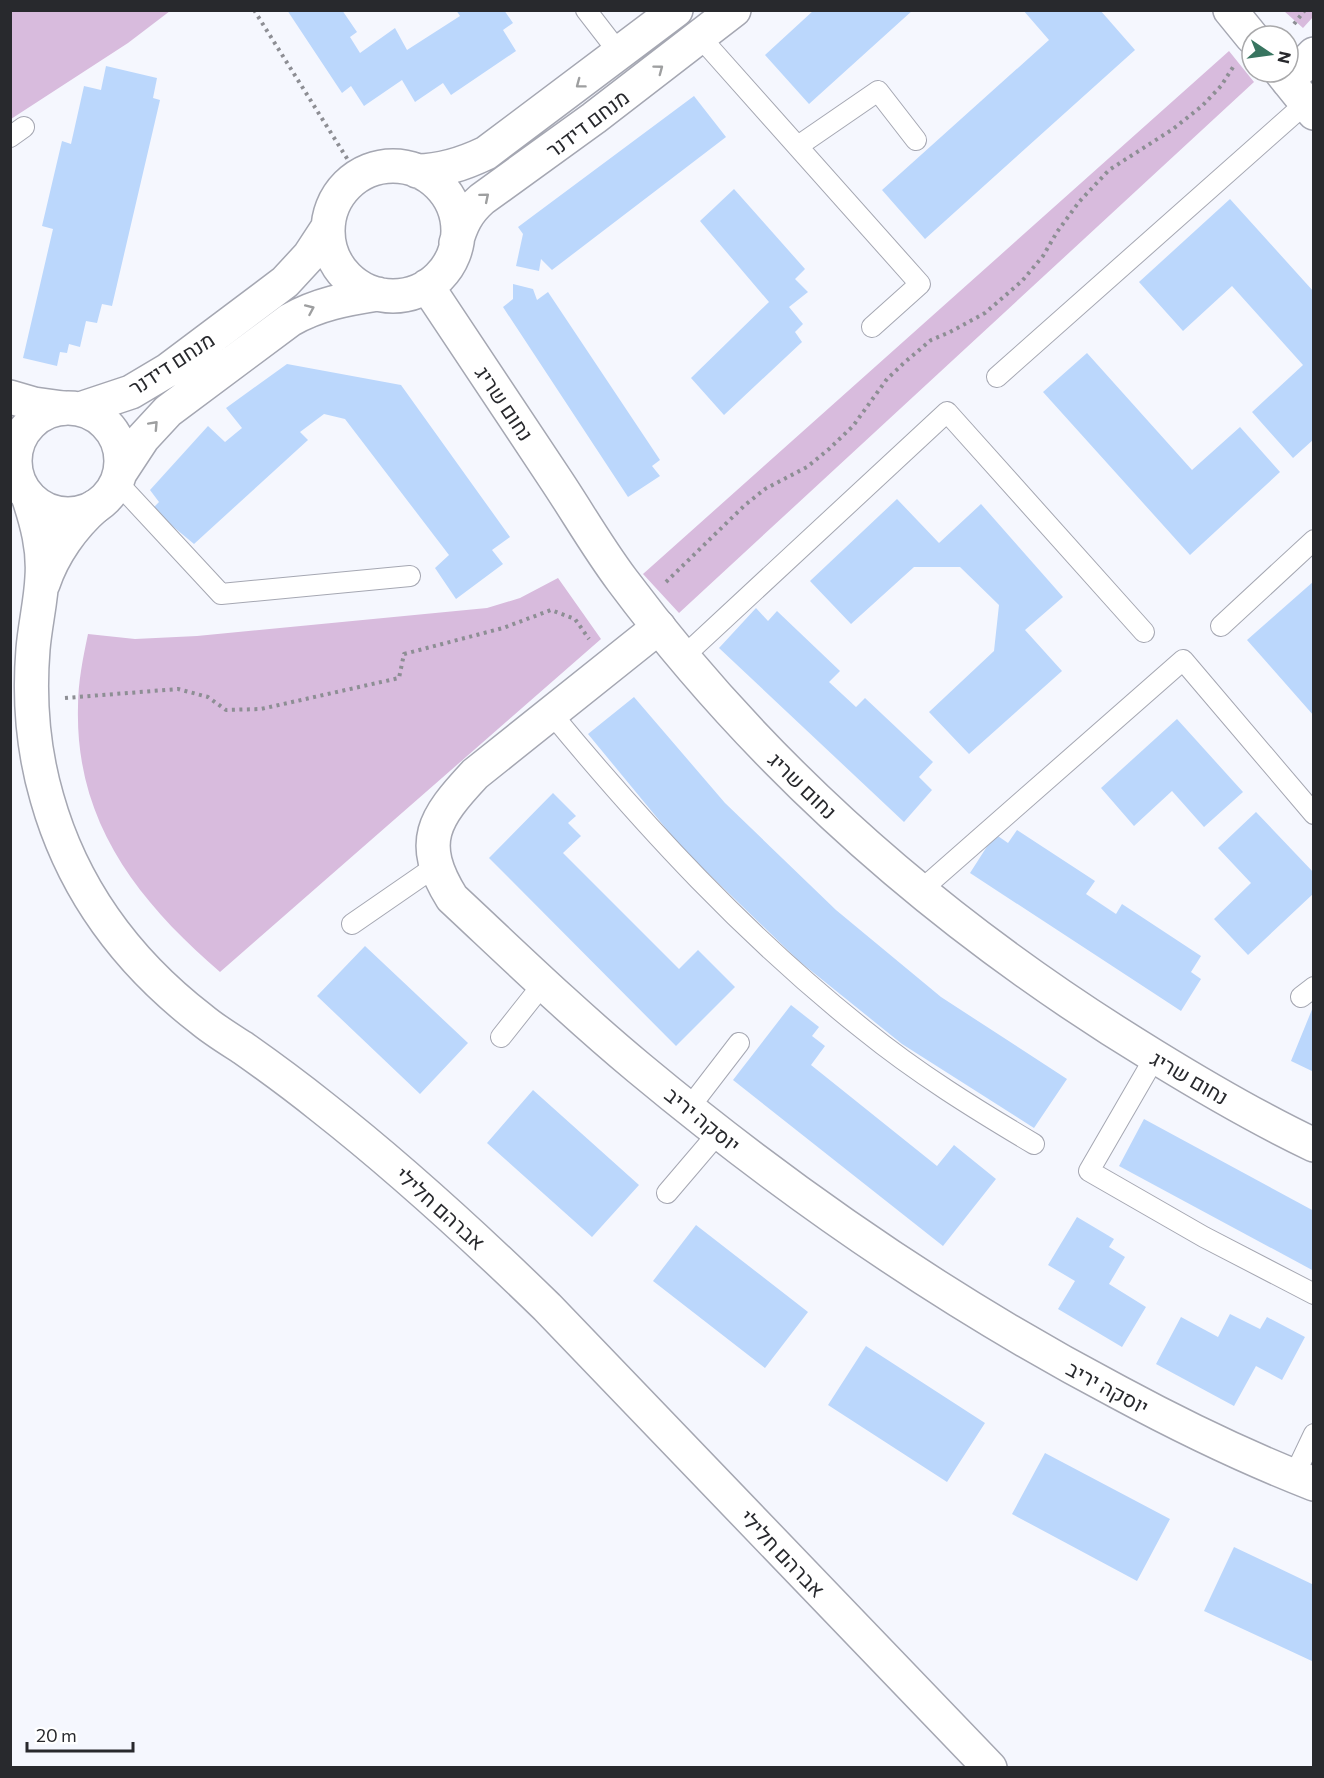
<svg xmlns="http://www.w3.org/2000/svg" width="1324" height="1778" viewBox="0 0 1324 1778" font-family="Commissioner,Heebo,sans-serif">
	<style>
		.green { fill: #d8bbdd }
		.building { fill: #bbd7fc }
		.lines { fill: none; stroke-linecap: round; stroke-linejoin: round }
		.service-casing { stroke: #a5a7b2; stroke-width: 22 }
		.minor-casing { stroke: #a5a7b2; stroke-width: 36 }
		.tertiary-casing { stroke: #a5a7b2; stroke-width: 36 }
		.path { stroke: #8d8e94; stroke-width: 4; stroke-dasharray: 3 4.5; stroke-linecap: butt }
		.service { stroke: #fff; stroke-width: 20 }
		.minor { stroke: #fff; stroke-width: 33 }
		.tertiary { stroke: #fff; stroke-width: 33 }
		.oneway { stroke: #9e9fa0 }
		.labels { text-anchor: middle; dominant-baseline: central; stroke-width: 5; stroke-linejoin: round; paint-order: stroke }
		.street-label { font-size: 21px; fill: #28292d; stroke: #fff }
	</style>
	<rect width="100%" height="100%" fill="#f5f7fe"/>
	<path class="green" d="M11,10H170V11L128,43L11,119Z
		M1284,11H1313V17L1303,28Z
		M1229,51L1254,82L679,613L643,574Z
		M558,578L601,639L220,972C138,901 75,822 78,707C78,682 83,658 88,634L135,639L197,636L487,608L520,598Z"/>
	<path class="building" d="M287,10H342L357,32L350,37L360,53L395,28L407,50L460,16L456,10H504L513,23L503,30L516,51L451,95L443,83L415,102L402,80L364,106L351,86L342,93Z
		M814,10H913L809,104L765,55Z
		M1023,10H1100L1135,50L925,239L882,190L1049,40Z
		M106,66L157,78L153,98L160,100L112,306L102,304L97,323L86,321L80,347L69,344L67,353L60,352L57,366L23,358L53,229L42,226L62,141L71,144L84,86L101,90Z
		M694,96L726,137L552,270L541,259L539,271L516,266L523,234L518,227Z
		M734,189L805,269L795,279L808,292L789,307L803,324L795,332L802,342L724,415L691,378L769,302L700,221Z
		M1230,199L1314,292V439L1293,458L1252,412L1303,365L1232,286L1183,331L1139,282Z
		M513,284L533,289L537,300L548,292L660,460L652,466L660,476L628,497L503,307L513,299Z
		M1087,353L1192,470L1240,427L1280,472L1190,555L1043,392Z
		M287,364L401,385L510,537L492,550L503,564L456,599L435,568L449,555L345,419L324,414L300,432L308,440L194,544L152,509L159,502L150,490L208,426L225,442L242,428L226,408Z
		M897,499L939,543L981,504L1063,597L1025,630L1062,671L969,754L929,712L994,651L999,605L960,567H914L851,624L810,581Z
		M1314,581V716L1247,640Z
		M756,608L768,621L777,611L840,671L829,682L856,707L865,698L933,762L919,777L932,790L904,822L719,648Z
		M634,697L725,803L836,910L941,997L1067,1079L1034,1128L902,1044L799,961L682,848L588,734Z
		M1177,719L1243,792L1204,827L1172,791L1134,826L1101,788Z
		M553,793L576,816L568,823L581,836L563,853L679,969L698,950L735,987L676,1046L489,858Z
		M1256,812L1314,873V893L1248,955L1214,919L1251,883L1218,848Z
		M1017,830L1095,881L1086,894L1116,914L1122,904L1201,956L1191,972L1201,979L1181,1011L970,873L995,834L1008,843Z
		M365,946L468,1043L420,1094L317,996Z
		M791,1005L819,1027L812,1036L825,1046L811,1065L937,1166L954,1145L996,1179L943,1246L733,1080Z
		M1313,1007H1314V1072L1291,1061Z
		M533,1090L639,1185L592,1237L487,1143Z
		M1144,1119L1314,1211V1271L1119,1166Z
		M1077,1217L1114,1239L1109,1247L1125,1257L1109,1284L1146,1307L1122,1347L1058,1309L1075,1281L1048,1265Z
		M696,1225L808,1312L765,1368L653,1281Z
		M1230,1314L1260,1329L1267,1317L1305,1337L1282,1380L1256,1366L1234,1406L1156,1364L1181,1317L1218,1337Z
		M866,1346L985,1423L947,1482L828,1405Z
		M1045,1453L1170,1519L1137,1581L1012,1514Z
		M1234,1547L1314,1585V1662L1204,1611Z"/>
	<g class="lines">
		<defs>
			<path id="service" d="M586,10L620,54
				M700,37L920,284L872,327
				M10,137L24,127
				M798,146L878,91L916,140
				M997,377L1306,103
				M117,482L221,594L410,576
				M1221,626L1314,540
				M683,657L947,412L1144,632
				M551,713C646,828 747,937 864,1030C917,1073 975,1109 1034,1144
				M920,891L1183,660L1314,814
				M352,924L436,866
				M1301,997L1314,987
				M501,1037L543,984
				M1155,1057L1089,1171L1204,1237L1314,1294
				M689,1108L739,1043
				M667,1193L719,1132
				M1294,1476L1314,1434"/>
			<path id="minor" d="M1230,10L1252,37
				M1281,72L1314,113
				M1288,81L1314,54
				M10,397L34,404L63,408
				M10,456L16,474
				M28,496C37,523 44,549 42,577C41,601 35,625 33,649C29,698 33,750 47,798C73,890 126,961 201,1019C214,1030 229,1039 243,1048C270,1067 297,1087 322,1107C401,1169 475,1237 547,1307L990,1768
				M43,584C53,554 73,526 96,506
				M659,627L475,774C434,818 417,842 452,898C513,955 574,1014 639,1068C788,1192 947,1302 1118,1392C1181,1426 1247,1458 1314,1484"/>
			<path id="tertiary" d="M328 231a65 65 0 1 1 130 0a65 65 0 1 1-130 0Z
				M417,171C442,171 463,164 486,153L676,10
				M456,243C461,225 467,212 482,199L594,118L734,10
				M427,286C470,350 513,415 556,480C578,513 598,548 622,580C766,773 949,931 1154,1056C1206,1088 1259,1119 1314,1145
				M15 461a53 53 0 1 1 106 0a53 53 0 1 1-106 0Z
				M80,409L131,392L168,370L285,282L309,256L328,227
				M120,473L143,438L168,411L290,320C318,304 346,299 378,294"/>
		</defs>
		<use href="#service" class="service-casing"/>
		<use href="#minor" class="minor-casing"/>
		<use href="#tertiary" class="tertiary-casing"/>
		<path class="path" d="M254,10L358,176
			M1294,24L1305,10
			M666,582L745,505L765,489L807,467L829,449L853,426L887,379L905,362L931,340L950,332L985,313L1022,281L1043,256L1057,232L1079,202L1109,170L1173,129L1202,106L1221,86L1235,64
			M65,698L178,689L208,697L226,710L261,709L399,678L404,654L503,628L551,610L575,619L589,639"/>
		<use href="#service" class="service"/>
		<use href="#minor" class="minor"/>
		<use href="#tertiary" class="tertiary"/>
	</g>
	<defs><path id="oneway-chevron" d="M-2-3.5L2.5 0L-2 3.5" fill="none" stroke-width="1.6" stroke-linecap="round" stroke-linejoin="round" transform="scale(1.5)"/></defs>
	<g class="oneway">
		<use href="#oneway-chevron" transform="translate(659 69) rotate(-37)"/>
		<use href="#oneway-chevron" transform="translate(580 84) rotate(143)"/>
		<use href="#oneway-chevron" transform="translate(485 197) rotate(-40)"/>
		<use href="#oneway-chevron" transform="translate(310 309) rotate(-24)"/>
		<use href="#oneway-chevron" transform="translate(154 425) rotate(-47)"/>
	</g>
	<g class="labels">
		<g class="street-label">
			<text transform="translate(587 123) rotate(-37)">מנחם דידנר</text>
			<text transform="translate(171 363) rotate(-33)">מנחם דידנר</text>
			<text transform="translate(505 403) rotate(56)">נחום שריג</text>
			<text transform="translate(803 785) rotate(44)">נחום שריג</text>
			<text transform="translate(1190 1077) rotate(30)">נחום שריג</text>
			<text transform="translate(703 1119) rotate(39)">יוסקה יריב</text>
			<text transform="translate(441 1208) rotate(42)">אברהם חלילי</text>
			<text transform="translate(1108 1387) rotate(28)">יוסקה יריב</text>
			<text transform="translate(783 1553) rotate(46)">אברהם חלילי</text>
		</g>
	</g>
	<rect width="1324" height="1778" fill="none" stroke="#28292d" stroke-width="24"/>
	<g transform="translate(1270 54) rotate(103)"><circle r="28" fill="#ffffff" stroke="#a9a9ab" stroke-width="1.5"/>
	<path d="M0-4.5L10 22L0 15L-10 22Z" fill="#387560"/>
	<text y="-9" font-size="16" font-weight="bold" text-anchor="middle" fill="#28292d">N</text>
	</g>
	<path d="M27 1742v9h106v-9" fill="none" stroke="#28292d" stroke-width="3"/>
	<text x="36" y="1742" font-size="18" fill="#28292d" stroke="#ffffff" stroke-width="4.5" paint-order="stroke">20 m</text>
</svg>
